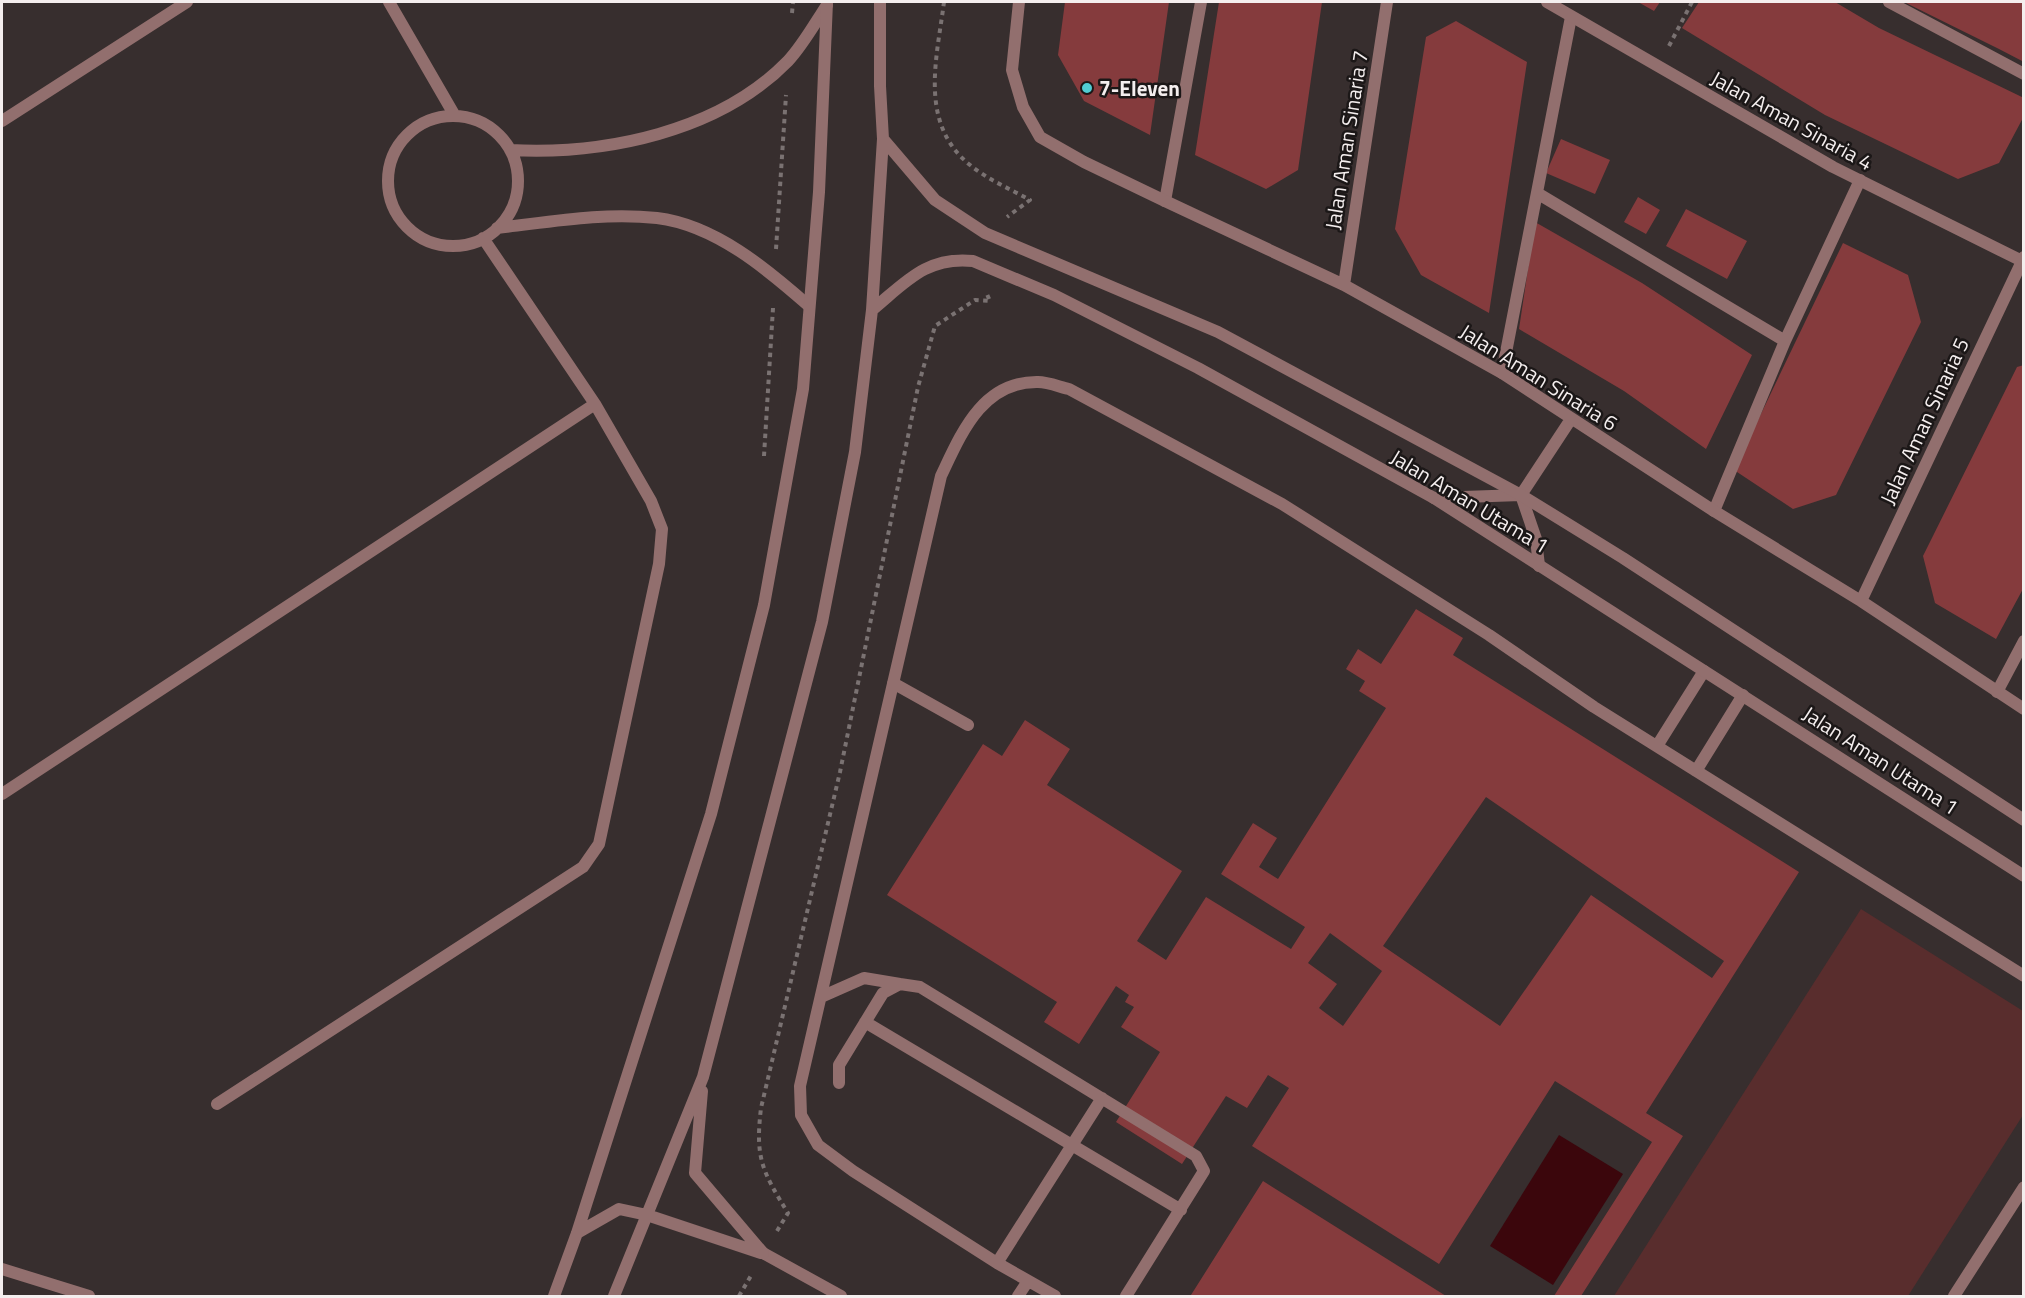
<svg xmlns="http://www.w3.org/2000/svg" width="2025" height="1298" viewBox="0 0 2025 1298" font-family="'Titillium Web',sans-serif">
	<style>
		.green { fill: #592d2d }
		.water { fill: #3b060c }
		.building { fill: #853b3d; fill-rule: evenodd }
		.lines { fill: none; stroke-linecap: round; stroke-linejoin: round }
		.path { stroke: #7a7272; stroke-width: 4; stroke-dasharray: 4.5 4.5; stroke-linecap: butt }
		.service { stroke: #926f6e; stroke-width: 12 }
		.minor { stroke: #926f6e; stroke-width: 12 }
		.tertiary { stroke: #926f6e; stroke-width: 12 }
		.poi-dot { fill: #51ccd3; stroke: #1b1717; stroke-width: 2 }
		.labels { text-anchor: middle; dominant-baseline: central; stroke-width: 5; stroke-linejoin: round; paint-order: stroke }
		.poi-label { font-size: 21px; font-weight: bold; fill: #f4eeee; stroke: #1b1717; text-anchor: start }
		.street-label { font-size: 21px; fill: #f4eeee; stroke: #1b1717 }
	</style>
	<rect width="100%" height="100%" fill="#372e2e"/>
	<path class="green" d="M1861,909L2023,1011V1115L1908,1296H1614Z"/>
	<path class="water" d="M1559,1135L1623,1174L1553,1285L1490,1246Z"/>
	<path class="building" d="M1065,2H1169L1150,135L1084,101L1058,55Z
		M1219,2H1322L1298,170L1266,189L1195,155Z
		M1638,2H1660L1654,11Z
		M1699,2H1835L1879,28L2024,98V116L1999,163L1958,179L1825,115L1682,28Z
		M1904,2H2024V62L1999,49Z
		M1456,21L1527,62L1489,313L1421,275L1395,229L1426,37Z
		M1561,139L1610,160L1595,194L1546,173Z
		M1638,197L1660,210L1646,234L1624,222Z
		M1686,209L1747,241L1727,279L1666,246Z
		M1535,222L1642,283L1752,355L1706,449L1624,391L1519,329Z
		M1843,243L1908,275L1921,322L1836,495L1793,509L1734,470Z
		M2024,365V587L1996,639L1935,603L1923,556L2017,367Z
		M1416,609L1463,638L1453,655L1799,872L1646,1113L1683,1136L1581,1296H1554L1652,1142L1555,1081L1439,1264L1252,1146L1289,1088L1268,1075L1247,1108L1226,1096L1182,1164L1116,1122L1160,1052L1121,1027L1134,1007L1125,1002L1129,995L1116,986L1079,1044L1044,1022L1057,1002L887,895L983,744L1002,756L1025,720L1070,749L1047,785L1182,871L1137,941L1166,960L1206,897L1291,949L1305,927L1221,874L1253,823L1277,838L1259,867L1278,879L1386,708L1359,691L1365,681L1346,669L1358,649L1381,664ZM1486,797L1724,961L1712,978L1591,895L1500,1026L1383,946ZM1330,933L1382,971L1343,1026L1319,1008L1337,984L1308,963Z
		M1263,1181L1446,1296L1191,1295Z"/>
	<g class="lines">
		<path class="path" d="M944,2C937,58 918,123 970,165C987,179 1010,189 1030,200L1007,217
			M792,13L793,2
			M1669,46L1692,2
			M776,249L786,95
			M764,456L773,308
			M777,1231L788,1213C762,1171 755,1158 761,1108L840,772L918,387L935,326L975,300L990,301L986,292
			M739,1296L752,1274"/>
		<path class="service" d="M1889,2L2024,74
			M1537,193L1785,341
			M1165,201L1201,2
			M1502,373L1571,17
			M1714,511L1785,341L1860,180
			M893,683L968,725
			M1997,692L2024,641
			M1657,746L1704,671
			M1696,771L1743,695
			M821,997L864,978L900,984
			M865,1022L1181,1210
			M839,1083V1065L883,993L900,984L920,987L1196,1156L1204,1171L1126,1296
			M997,1263L1102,1098
			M2,1269L89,1296
			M1018,1296L1028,1281
			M1055,1296L997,1263L853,1171L818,1145L801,1115L800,1086L941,476C961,434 982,381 1038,382C1048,382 1060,387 1069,389L1282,504L1489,635L1594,707L2024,976
			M1954,1296L2024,1187"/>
		<path class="minor" d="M389,2L455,116
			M1019,2L1012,70L1023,107L1040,137L1084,162L1165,201L1344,285L1502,373L1714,511L1861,601L2024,709
			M1547,2L1833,167L2024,262
			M388 181a65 65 0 1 1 130 0a65 65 0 1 1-130 0Z
			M2,121L187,2
			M510,150C605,155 719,132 788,61C803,45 815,23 827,5
			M497,228C550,222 603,212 657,218C715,225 767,269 809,306
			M1344,285L1387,2
			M1521,495L1571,419
			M1434,498L1521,495L1536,539L1539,566
			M1861,601L2024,257
			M2,794L595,404
			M217,1104L583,867L599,844L659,564L662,529L651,501L595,404L483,238
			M763,1253L841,1296"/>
		<path class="tertiary" d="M883,139L935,200L985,233L1218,332L1521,495L1623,558L2024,820
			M872,310C905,283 926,256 973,261L1054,295L1198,368L1434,498L2024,876
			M702,1091L695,1173L763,1253
			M577,1233L619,1209L647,1215L761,1253
			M554,1296L577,1233L711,814L764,605L803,389L819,192L827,2
			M614,1296L703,1077L822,622L855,452L872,310L883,139L880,86V2"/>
	</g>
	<circle class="poi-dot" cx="1087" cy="88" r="6"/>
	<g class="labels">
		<g class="poi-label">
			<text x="1099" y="88">7-Eleven</text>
		</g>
		<g class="street-label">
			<text transform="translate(1792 120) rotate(29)">Jalan Aman Sinaria 4</text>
			<text transform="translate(1346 140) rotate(-81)">Jalan Aman Sinaria 7</text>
			<text transform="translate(1539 377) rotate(32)">Jalan Aman Sinaria 6</text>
			<text transform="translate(1924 421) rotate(-65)">Jalan Aman Sinaria 5</text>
			<text transform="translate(1470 501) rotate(31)">Jalan Aman Utama 1</text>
			<text transform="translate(1881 760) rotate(33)">Jalan Aman Utama 1</text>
		</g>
	</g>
	<rect width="2025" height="1298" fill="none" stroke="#f4eeee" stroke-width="6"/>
</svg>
